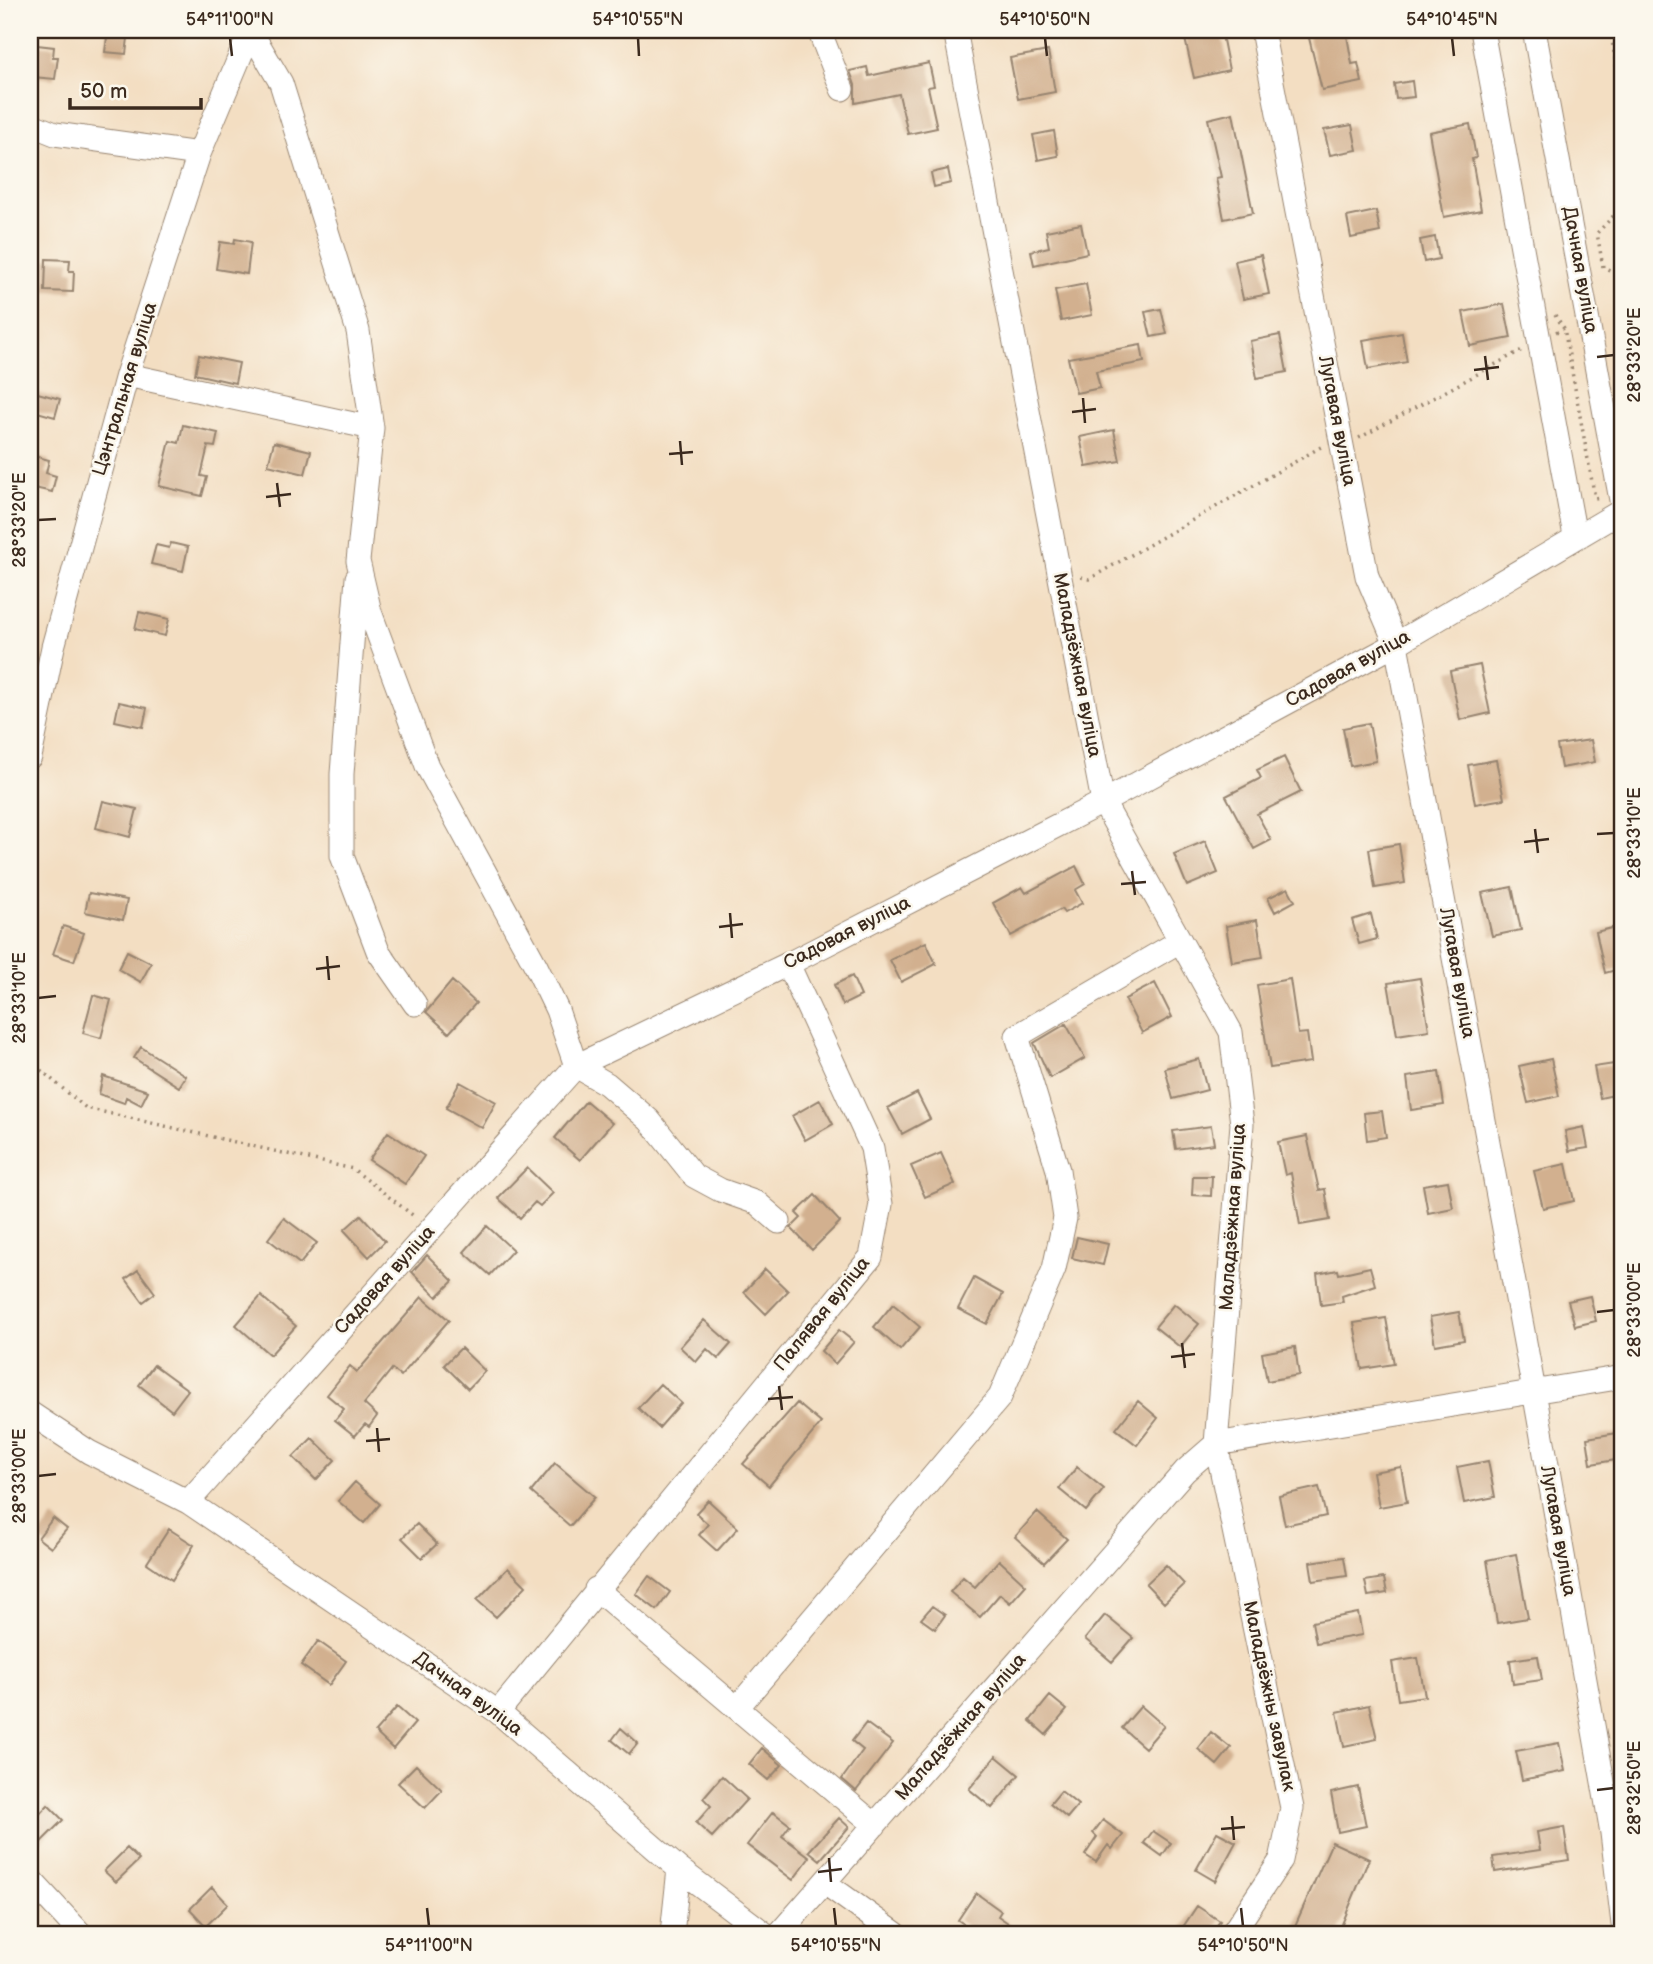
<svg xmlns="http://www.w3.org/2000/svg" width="1653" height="1964" viewBox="0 0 1653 1964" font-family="'Balsamiq Sans',sans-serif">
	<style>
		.building { fill: #d2b08f }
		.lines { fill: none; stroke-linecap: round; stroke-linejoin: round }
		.minor-casing { stroke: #978470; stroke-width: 25 }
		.path { stroke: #978470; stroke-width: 3.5; stroke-dasharray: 2 5; stroke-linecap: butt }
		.minor { stroke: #fff; stroke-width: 23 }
		.ticks { fill: none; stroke: #3b2a1e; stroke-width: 2.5 }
		.labels { text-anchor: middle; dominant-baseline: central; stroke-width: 5; stroke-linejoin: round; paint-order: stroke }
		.street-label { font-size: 19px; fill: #3b2a1e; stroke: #fbf7ec }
		.neatline { fill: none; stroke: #3b2a1e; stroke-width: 2.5 }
		.ticks-label { font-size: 18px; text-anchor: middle; fill: #3b2a1e }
	</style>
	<rect width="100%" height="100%" fill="#fbf7ec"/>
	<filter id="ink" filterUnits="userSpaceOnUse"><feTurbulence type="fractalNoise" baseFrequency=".0143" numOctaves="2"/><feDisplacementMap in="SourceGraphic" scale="14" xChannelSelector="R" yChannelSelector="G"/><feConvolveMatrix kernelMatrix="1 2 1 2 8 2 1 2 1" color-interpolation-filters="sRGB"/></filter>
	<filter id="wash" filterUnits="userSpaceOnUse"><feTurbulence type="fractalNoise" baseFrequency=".00686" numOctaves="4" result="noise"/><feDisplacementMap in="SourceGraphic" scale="28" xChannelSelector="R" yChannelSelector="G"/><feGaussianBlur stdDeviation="1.57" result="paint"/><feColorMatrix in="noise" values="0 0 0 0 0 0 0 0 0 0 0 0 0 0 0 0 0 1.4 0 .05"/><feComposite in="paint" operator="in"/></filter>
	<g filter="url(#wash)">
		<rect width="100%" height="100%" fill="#f3dec2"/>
		<g id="blocks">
			<path class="building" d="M108,30H129L126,54L105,52Z
				M1183,30H1221L1229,70L1194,78Z
				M1307,30H1346L1352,64L1358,63L1362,82L1322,90Z
				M37,45L54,47L53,57H58L55,79L33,77Z
				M1048,51L1055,92L1018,99L1010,58Z
				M929,63L934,86L928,87L937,128L908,134L899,94L855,103V85L850,71L867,67L869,76Z
				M1412,81L1414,97L1396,99L1394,84Z
				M1233,113L1253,213L1224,219L1216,178L1221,177L1208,119Z
				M1470,124L1476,158L1472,159L1481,210L1444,217L1429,132Z
				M1352,125L1357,150L1330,155L1324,130Z
				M1054,131L1058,156L1038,160L1033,135Z
				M948,169L951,183L934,187L931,173Z
				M1376,211L1380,232L1351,238L1347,217Z
				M1081,224L1087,253L1034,265L1031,251L1049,247L1046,231Z
				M1435,237L1439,259L1424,262L1420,240Z
				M235,239L251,242L247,274L216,269L220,242L234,244Z
				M1261,255L1269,294L1243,299L1235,261Z
				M46,259L70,260L69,271H74L73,292L45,291Z
				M1086,284L1092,315L1061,321L1055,290Z
				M1504,304L1511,338L1470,346L1463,312Z
				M1161,309L1167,334L1151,337L1145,312Z
				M1402,333L1407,362L1368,369L1363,340Z
				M1280,335L1287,372L1257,378L1250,341Z
				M1141,345L1144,362L1096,371L1100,388L1076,393L1068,358Z
				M199,355L239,363L235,383L195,374Z
				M30,391L60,399L55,417L30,410Z
				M183,425L218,433L215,447L208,446L201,476L207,477L202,496L159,486L170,441L179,443Z
				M1114,430L1120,461L1086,467L1080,437Z
				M274,442L311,451L305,474L268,465Z
				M30,455L49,460L46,473L56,476L52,492L30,487Z
				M171,543L188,547L183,571L151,564L156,545L169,548Z
				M139,612L169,619L165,636L135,629Z
				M1480,665L1490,713L1460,720L1450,671Z
				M119,702L147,708L143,727L115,721Z
				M1369,723L1376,761L1350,766L1343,728Z
				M1591,740L1595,762L1561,768L1557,745Z
				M1284,757L1301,792L1257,814L1271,840L1254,849L1226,796L1261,778L1257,770Z
				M1496,760L1504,799L1475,804L1468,765Z
				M103,801L137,809L130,837L96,828Z
				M1205,841L1218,873L1187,886L1174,854Z
				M1399,844L1405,883L1375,888L1369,849Z
				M1076,866L1085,884L1075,890L1082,903L1064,913L1061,909L1011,936L993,903L1022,887L1026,893Z
				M1512,887L1521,930L1492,936L1482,893Z
				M1288,888L1295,901L1275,912L1268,898Z
				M89,893L127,900L123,920L85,912Z
				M1371,914L1377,939L1359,944L1352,920Z
				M1257,920L1263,957L1232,962L1226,926Z
				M1623,925V968L1605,973L1596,932Z
				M63,926L84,933L74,961L53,954Z
				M926,942L936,964L901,982L890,960Z
				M127,951L151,963L141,982L118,969Z
				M852,976L861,996L843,1005L834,985Z
				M1420,978L1429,1030L1397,1035L1388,983Z
				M1290,979L1298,1034L1307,1033L1311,1062L1270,1068L1257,985Z
				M452,981L476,1003L449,1033L426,1012Z
				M1155,983L1172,1017L1142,1033L1125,999Z
				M93,995L111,1000L101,1038L83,1033Z
				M1066,1024L1085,1058L1050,1078L1034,1043Z
				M141,1047L186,1076L179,1087L134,1058Z
				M1199,1059L1207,1090L1173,1099L1165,1068Z
				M1551,1059L1559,1096L1528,1103L1519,1066Z
				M1621,1063L1623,1093L1600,1098L1594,1067Z
				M1439,1072L1444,1105L1411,1110L1407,1077Z
				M103,1076L148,1091L141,1105L126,1097L124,1103L99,1094Z
				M460,1082L496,1102L482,1128L446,1108Z
				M917,1093L930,1119L902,1134L888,1108Z
				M820,1100L833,1124L805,1140L792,1116Z
				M586,1101L612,1123L580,1160L555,1138Z
				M1382,1111L1386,1137L1367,1140L1364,1113Z
				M1211,1126L1214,1144L1176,1149L1173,1131Z
				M1584,1127L1588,1148L1569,1151L1565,1131Z
				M388,1132L424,1156L405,1184L369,1160Z
				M1307,1136L1319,1190L1325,1189L1330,1220L1300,1225L1291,1173L1285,1175L1278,1142Z
				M941,1153L955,1184L925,1197L911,1166Z
				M1566,1164L1574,1201L1543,1208L1534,1171Z
				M527,1168L553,1193L540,1206L535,1202L520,1218L498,1198Z
				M1193,1176H1212L1211,1196L1192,1195Z
				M1448,1181L1453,1208L1428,1213L1423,1185Z
				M815,1195L840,1222L812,1250L791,1228L801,1218L796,1213Z
				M361,1215L385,1241L369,1257L344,1230Z
				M284,1218L317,1243L300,1264L268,1239Z
				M487,1226L513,1250L490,1275L464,1252Z
				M1077,1237L1108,1244L1103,1265L1072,1258Z
				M427,1255L453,1281L437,1297L412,1272Z
				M1370,1267L1375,1285L1342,1296L1343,1302L1321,1305L1317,1274L1338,1270L1339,1274Z
				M765,1269L788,1291L766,1314L744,1292Z
				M138,1270L155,1293L143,1302L126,1279Z
				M974,1278L1003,1294L987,1324L958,1309Z
				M261,1296L296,1326L270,1355L236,1325Z
				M1590,1296L1596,1321L1575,1326L1568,1301Z
				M422,1297L449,1320L401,1376L392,1369L364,1404L377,1416L369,1427L365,1424L355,1436L335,1420L344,1409L327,1395L350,1366L357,1372Z
				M893,1304L920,1327L900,1350L874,1327Z
				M1174,1304L1199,1324L1180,1347L1155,1327Z
				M1459,1312L1464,1340L1435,1345L1430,1317Z
				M1386,1318L1394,1364L1362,1369L1354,1323Z
				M704,1320L731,1344L718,1359L707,1349L696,1362L680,1347Z
				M839,1330L854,1342L835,1364L821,1351Z
				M1295,1347L1299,1375L1267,1381L1262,1353Z
				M461,1348L485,1371L468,1389L444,1365Z
				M154,1365L188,1390L172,1411L139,1385Z
				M660,1384L681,1403L659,1428L638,1408Z
				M1138,1401L1158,1418L1137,1445L1116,1429Z
				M797,1403L821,1423L769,1486L743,1464Z
				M1617,1433L1622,1459L1591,1464L1587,1438Z
				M312,1438L335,1460L316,1480L293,1457Z
				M1488,1461L1495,1497L1464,1503L1457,1467Z
				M555,1463L595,1497L570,1526L531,1492Z
				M1077,1467L1104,1489L1086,1511L1059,1489Z
				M1401,1467L1407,1502L1379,1507L1373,1472Z
				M355,1482L380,1504L364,1523L338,1501Z
				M1319,1487L1326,1516L1285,1525L1279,1496Z
				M708,1500L738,1528L717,1551L699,1535L708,1524L696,1513Z
				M1037,1512L1067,1539L1044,1563L1015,1537Z
				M53,1518L67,1529L51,1548L38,1538Z
				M417,1524L437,1544L422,1558L402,1538Z
				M169,1529L194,1545L172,1580L147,1563Z
				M1516,1554L1528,1618L1497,1623L1487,1560Z
				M1344,1557L1347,1576L1313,1581L1310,1562Z
				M999,1560L1026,1585L1010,1603L1000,1594L980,1617L950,1592L963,1577L975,1587Z
				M1166,1565L1184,1584L1164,1603L1146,1584Z
				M508,1568L526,1586L496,1617L477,1600Z
				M649,1576L670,1592L657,1610L636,1594Z
				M1384,1578L1387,1593L1368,1596L1365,1581Z
				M932,1606L945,1615L935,1629L921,1619Z
				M1358,1613L1362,1635L1316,1643L1312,1622Z
				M1105,1615L1133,1638L1112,1662L1085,1639Z
				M318,1641L346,1661L329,1685L301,1665Z
				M1538,1656L1542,1680L1513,1684L1510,1660Z
				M1418,1658L1425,1696L1398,1700L1392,1662Z
				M1050,1696L1067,1710L1046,1735L1030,1721Z
				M1369,1705L1377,1739L1344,1746L1337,1712Z
				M1141,1706L1164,1726L1145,1748L1122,1728Z
				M397,1707L415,1723L393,1749L375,1732Z
				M866,1723L893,1743L856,1791L842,1779L863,1750L852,1741Z
				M621,1728L638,1743L629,1754L612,1740Z
				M1211,1732L1231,1748L1217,1765L1198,1749Z
				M1559,1743L1565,1771L1522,1780L1516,1751Z
				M762,1748L782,1765L768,1780L749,1764Z
				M996,1756L1019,1775L992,1808L969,1789Z
				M416,1765L442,1790L425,1808L398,1783Z
				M722,1776L747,1799L712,1837L696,1823L711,1806L703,1798Z
				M1358,1787L1366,1826L1338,1832L1331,1793Z
				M1061,1791L1078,1805L1067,1818L1050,1804Z
				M48,1805L63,1820L40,1843L30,1832V1824Z
				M773,1812L790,1825L782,1836L810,1857L793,1880L747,1845Z
				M839,1818L849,1827L820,1860L809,1851Z
				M1103,1820L1123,1835L1112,1849L1108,1845L1096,1862L1085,1855L1097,1837L1093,1833Z
				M1564,1827L1569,1860L1495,1872L1493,1857L1540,1850L1537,1832Z
				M1153,1831L1171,1843L1162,1856L1144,1843Z
				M1217,1832L1236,1842L1215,1881L1196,1870Z
				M1332,1842L1369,1859L1338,1934H1306L1294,1928Z
				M127,1848L139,1860L116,1882L104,1871Z
				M212,1887L228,1904L206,1926L190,1909Z
				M976,1893L1001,1911L998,1916L1024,1934H978L958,1920Z
				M1197,1906L1220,1921L1211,1934H1195L1183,1927Z"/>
		</g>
	</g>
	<g filter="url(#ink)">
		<use href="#blocks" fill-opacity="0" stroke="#978470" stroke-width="2"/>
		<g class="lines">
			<defs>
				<path id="minor" d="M250,30L281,83L358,331L372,428L358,561L370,612L427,766L536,966L557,1010L576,1066L607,1084L649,1120L694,1176L720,1190L757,1203L779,1222
					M819,30L842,89
					M1262,30L1367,576L1396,644L1534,1391L1612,1833L1623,1924
					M1482,30L1575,536
					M1534,30L1623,511
					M30,124L55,134L199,154
					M127,375L372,428
					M357,578L342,774V856L378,951L415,1004
					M30,757L53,647L127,375L199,154L251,30
					M30,1413L89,1452L188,1502L498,1712L679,1869L765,1934
					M188,1502L576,1066L788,964L1103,802L1396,644L1623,510
					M596,1589L875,1825
					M737,1708L1000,1397L1054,1269L1065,1218L1058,1170L1017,1036L1180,941
					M498,1712L871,1257L881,1204L872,1148L788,964
					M30,1879L81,1934
					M825,1883L896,1934
					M672,1934L679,1869
					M779,1934L1185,1471L1216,1444L1242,1124L1231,1032L1103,802L955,30
					M1232,1934L1281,1860L1292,1808L1216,1444L1623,1377"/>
			</defs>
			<use href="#minor" class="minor-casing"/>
			<path class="path" d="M1610,30L1623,101
				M1623,206L1597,233L1603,267L1623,276
				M1555,315L1564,328
				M1556,332L1564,328L1595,498L1600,497
				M1359,438L1522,350
				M1081,577L1089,579L1321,447
				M30,1061L86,1108L353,1169L415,1217"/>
			<use href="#minor" class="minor"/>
		</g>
	</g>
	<path class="ticks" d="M230,38L232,56M638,38L639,56M1045,38L1047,56M1452,38L1454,56M1485,356L1488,380M1597,357L1614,355M1474,370L1499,367M1083,398L1085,423M1072,412L1096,409M680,441L682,465M669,454L693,452M277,483L280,507M266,497L291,494M38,520L56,519M1535,829L1538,853M1597,834L1614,833M1524,842L1549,839M1132,871L1135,895M1121,884L1146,882M730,913L732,938M719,927L743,924M327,956L329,980M316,969L340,966M38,998L56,996M1597,1312L1614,1310M1182,1343L1185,1368M1171,1357L1195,1354M779,1386L782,1410M768,1399L793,1397M377,1428L379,1452M366,1441L390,1439M38,1476L56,1474M1597,1790L1614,1788M1232,1816L1234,1840M1221,1829L1245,1827M829,1858L831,1882M818,1872L842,1869M427,1908L429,1926M834,1908L836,1926M1241,1908L1243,1926"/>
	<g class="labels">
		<g class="street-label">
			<text transform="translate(1580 270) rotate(80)">Дачная вуліца</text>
			<text transform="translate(125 389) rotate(-73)">Цэнтральная вуліца</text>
			<text transform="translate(1337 421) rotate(79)">Лугавая вуліца</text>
			<text transform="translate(1077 665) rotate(79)">Маладзёжная вуліца</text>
			<text transform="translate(1348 669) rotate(-29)">Садовая вуліца</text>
			<text transform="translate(847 933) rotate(-27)">Садовая вуліца</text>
			<text transform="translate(1457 973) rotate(80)">Лугавая вуліца</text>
			<text transform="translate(1233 1217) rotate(-86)">Маладзёжная вуліца</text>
			<text transform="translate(385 1280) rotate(-48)">Садовая вуліца</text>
			<text transform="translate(822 1314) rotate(-51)">Палявая вуліца</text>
			<text transform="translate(1558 1531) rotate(80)">Лугавая вуліца</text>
			<text transform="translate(468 1694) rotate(36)">Дачная вуліца</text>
			<text transform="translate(1269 1696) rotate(78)">Маладзёжны завулак</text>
			<text transform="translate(961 1727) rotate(-49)">Маладзёжная вуліца</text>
		</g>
	</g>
	<rect width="1653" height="1964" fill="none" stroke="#fbf7ec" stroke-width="77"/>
	<path d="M70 98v10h131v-10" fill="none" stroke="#3b2a1e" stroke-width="3.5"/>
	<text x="80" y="98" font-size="21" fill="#3b2a1e" stroke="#fbf7ec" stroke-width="5" paint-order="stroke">50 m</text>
	<rect x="38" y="38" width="1576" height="1888" class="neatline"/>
	<g class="ticks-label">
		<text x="230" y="25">54°11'00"N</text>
		<text x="638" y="25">54°10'55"N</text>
		<text x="1045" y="25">54°10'50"N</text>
		<text x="1452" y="25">54°10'45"N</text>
		<text transform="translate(1634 355) rotate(-90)" y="6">28°33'20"E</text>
		<text transform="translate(19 520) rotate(-90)" y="6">28°33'20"E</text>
		<text transform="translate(1634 833) rotate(-90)" y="6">28°33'10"E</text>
		<text transform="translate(19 998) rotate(-90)" y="6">28°33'10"E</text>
		<text transform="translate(1634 1310) rotate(-90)" y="6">28°33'00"E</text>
		<text transform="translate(19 1476) rotate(-90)" y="6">28°33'00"E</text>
		<text transform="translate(1634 1788) rotate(-90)" y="6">28°32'50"E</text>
		<text x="429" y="1951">54°11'00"N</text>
		<text x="836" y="1951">54°10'55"N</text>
		<text x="1243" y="1951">54°10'50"N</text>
	</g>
</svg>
